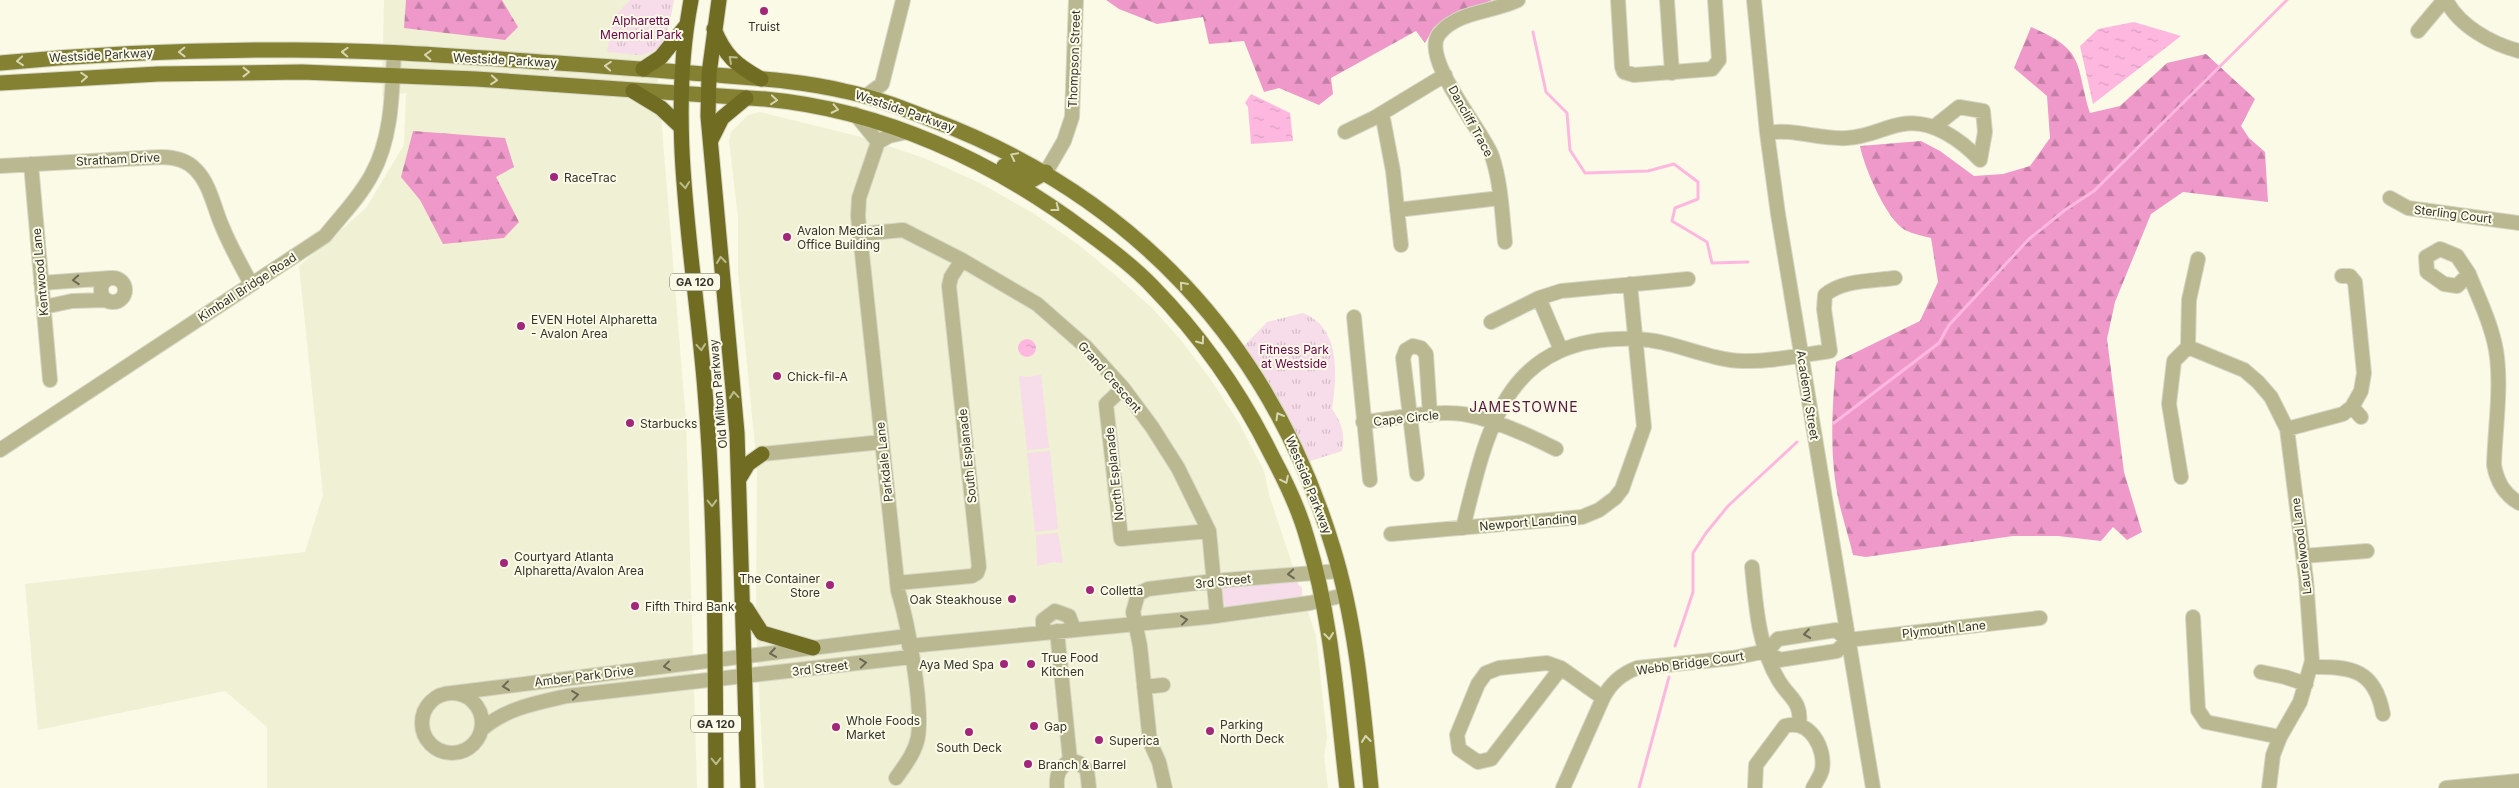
<svg xmlns="http://www.w3.org/2000/svg" width="2519" height="788" viewBox="0 0 2519 788" font-family="Inter,sans-serif">
	<style>
		.built { fill: #f0f0d4 }
		.grass { fill: #f7dcea }
		.forest { fill: url(#forest-firs) }
		.park { fill: url(#park-tufts) }
		.water { fill: url(#water-ripples) }
		.lines { fill: none; stroke-linecap: round; stroke-linejoin: round }
		.stream { stroke: #feb8e0; stroke-width: 3 }
		.minor-casing { stroke: #d6d6c5; stroke-width: 16 }
		.major-casing { stroke: #d6d6c5; stroke-width: 17 }
		.highway-casing { stroke: #d6d6c5; stroke-width: 17 }
		.minor { stroke: #b9b891; stroke-width: 14 }
		.major { stroke: #848132; stroke-width: 15 }
		.highway { stroke: #706d22; stroke-width: 15 }
		.oneway { stroke: #d7d6b0 }
		.oneway2 { stroke: #bcbb8e }
		.oneway3 { stroke: #696954 }
		.poi-dot { fill: #a2267a; stroke: #fafae6; stroke-width: 2 }
		.labels { text-anchor: middle; dominant-baseline: central; stroke-width: 4; stroke-linejoin: round; paint-order: stroke }
		.shield { fill: #fafae6; stroke: #6f6f64; stroke-width: 1 }
		.shield-label { font-size: 11px; font-weight: bold; fill: #34342c }
		.park-label { font-size: 12px; fill: #68004b; stroke: #fafae6 }
		.poi-label { font-size: 12px; fill: #34342c; stroke: #fafae6; text-anchor: start }
		.street-label { font-size: 12px; fill: #34342c; stroke: #fafae6 }
		.neighbourhood-label { font-size: 14px; letter-spacing: 1px; fill: #551940; stroke: #fafae6 }
	</style>
	<defs>
		<pattern id="forest-firs" width="22" height="20" patternUnits="userSpaceOnUse" patternTransform="scale(1.25)"><rect width="22" height="20" fill="#ee99ca"/><path d="M5 1l3.5 6h-7zM16 11l3.5 6h-7z" fill="#c27ea4"/></pattern>
		<pattern id="park-tufts" width="24" height="20" patternUnits="userSpaceOnUse" patternTransform="scale(1.25)"><rect width="24" height="20" fill="#f7dcea"/><path d="M3 7l-1-3M5 7V3M7 7l1-3M15 17l-1-3M17 17v-4M19 17l1-3" fill="none" stroke="#d4bdc9"/></pattern>
		<pattern id="water-ripples" width="26" height="14" patternUnits="userSpaceOnUse" patternTransform="scale(1.25)"><rect width="26" height="14" fill="#feb8e0"/><path d="M2 4q2-2 4 0t4 0M15 11q2-2 4 0t4 0" fill="none" stroke="#da9fc0"/></pattern>
	</defs>
	<rect width="100%" height="100%" fill="#fafae6"/>
	<path class="built" d="M384,0H670L657,68L686,421L697,788H267V727L225,691L38,730L25,584L305,552L323,495L299,266L366,208L404,145L406,93L382,96Z
		M760,112L861,137L924,158L980,183L1033,213L1076,243L1113,273L1153,309L1180,339L1211,380L1239,423L1264,471L1269,495L1316,636L1327,738L1324,756L1328,788H764L756,626L757,466L738,273V217L729,141L731,132L748,115Z"/>
	<path class="grass" d="M1041,374L1049,448L1027,450L1019,376L1029,377Z
		M1050,451L1058,529L1035,532L1027,453Z
		M1058,533L1063,563L1053,562L1037,566L1036,535Z
		M1294,580L1302,588V594L1298,598L1230,607L1225,606L1221,589L1223,585Z"/>
	<path class="forest" d="M406,0H502L518,27L505,40L404,28Z
		M1106,0H1492L1434,27L1425,43L1416,31L1331,78L1333,94L1319,105L1279,88L1264,92L1244,41L1209,44L1203,17L1157,24L1119,9Z
		M2031,27C2086,50 2075,63 2090,113L2120,106L2167,63L2206,54L2255,99L2241,126L2249,138L2265,152L2268,202L2183,192L2151,214L2115,302L2107,339L2124,472L2142,532L2127,540L2113,527L2101,541L2058,536H2013L1866,557L1853,555C1849,537 1843,520 1839,502C1829,456 1832,409 1836,362L1920,321L1938,282L1931,238C1923,236 1913,234 1905,230C1886,219 1864,167 1860,146L1921,141L1940,151L1974,176L2003,174L2030,166L2050,138L2047,96L2014,68Z
		M413,131L505,138L514,167L496,177L519,222L504,238L443,244L420,200L401,177Z"/>
	<path class="park" d="M630,0H674C669,23 669,53 639,55C628,55 618,52 607,52L613,18Z
		M1303,313C1341,328 1337,375 1332,409C1341,422 1346,435 1342,451L1307,462L1243,347L1267,322Z"/>
	<path class="water" d="M2134,22L2181,36L2093,104L2080,46L2098,29Z
		M1251,94L1290,113L1293,141L1251,144L1248,107L1245,103Z
		M1018 348a9 9 0 1 1 18 0a9 9 0 1 1-18 0Z"/>
	<g class="lines">
		<path class="stream" d="M1533,32L1546,92L1567,113L1570,150L1585,173L1648,171L1674,164L1698,182V199L1675,208L1672,221L1707,242L1712,263L1748,262
			M1834,423L1939,343L1949,325L2029,239L2065,210L2094,191L2287,0
			M1675,646L1693,592V553L1706,533L1728,506L1797,442
			M1639,788L1669,677"/>
		<defs>
			<path id="minor" d="M1618,0L1622,67L1624,72L1634,75L1712,69L1719,60L1715,0
				M1667,0L1672,73
				M1754,0L1767,133L1778,214L1873,788
				M2446,0C2459,26 2492,44 2519,51
				M2418,31L2444,0
				M866,96L882,84L903,0
				M1382,113L1393,171L1401,245
				M855,114L878,142
				M1345,132L1374,118L1445,75
				M1767,133C1794,128 1819,140 1847,138C1869,137 1884,127 1903,124C1932,119 1961,140 1980,160L1985,132L1983,111L1959,107L1934,127
				M31,164L50,380
				M0,166L161,157C174,157 187,160 196,170C210,184 214,208 222,226C230,246 241,265 251,284
				M1046,172L1064,141L1072,117L1076,0
				M2390,198L2408,208L2519,223
				M1397,210L1500,198
				M860,234L903,230L962,260L1037,304L1086,347L1123,388L1152,427L1178,468L1209,531L1217,616
				M1505,242C1502,214 1501,183 1492,156C1483,131 1420,58 1439,34C1457,11 1494,12 1518,0
				M2440,249L2457,256L2469,274L2457,286L2444,284L2427,272L2426,257Z
				M2469,274C2479,299 2491,323 2496,350C2502,387 2495,428 2494,465C2497,482 2504,494 2519,503
				M101 290a12 12 0 1 1 24 0a12 12 0 1 1-24 0Z
				M41,283L111,278
				M1539,298L1561,350
				M44,307L72,301L106,300
				M1354,317L1370,480
				M1491,322L1539,298L1561,291L1688,279
				M2188,347L2244,370L2258,382L2271,397L2287,429L2306,579L2312,661L2300,702L2280,737L2273,755L2269,788
				M1123,388L1106,404L1121,539L1209,531
				M2352,407L2361,417
				M1363,422C1395,419 1431,410 1463,414C1494,419 1528,435 1556,449
				M2287,429L2343,414L2352,407L2361,391L2364,373L2355,282L2350,276H2342
				M0,450L325,236C341,216 360,197 372,174C392,138 392,93 394,53
				M762,454L882,442
				M1417,474L1403,358L1406,350L1413,346L1421,348L1426,354L1430,415
				M2181,477L2169,404L2174,361L2188,347L2189,300L2198,259
				M1463,528C1488,424 1507,334 1636,339C1673,340 1707,360 1743,361C1772,362 1801,355 1830,351L1824,309L1825,295C1842,280 1873,281 1895,278
				M1391,534L1582,517L1599,510L1615,498L1622,489L1644,427L1630,284
				M2303,556L2367,551
				M1752,567C1756,606 1758,646 1779,681C1790,699 1802,701 1799,725
				M897,583L972,576L977,573L979,567L949,286L951,277L962,260
				M2193,617L2198,710L2206,722L2280,737
				M1057,631L1070,760
				M1043,633V620L1055,611L1069,616L1074,629
				M1848,640L2040,618
				M909,646L1208,617L1310,603L1345,595
				M1767,651L1779,660L1837,651L1848,640
				M1547,663L1561,668L1491,759L1478,762L1459,749L1457,735L1478,684L1486,673L1499,668Z
				M2311,667C2352,666 2375,670 2383,714
				M1561,668L1603,698
				M2261,672L2285,677L2306,684
				M1144,687L1163,685
				M452,693L908,636
				M422 723a30 30 0 1 1 60 0a30 30 0 1 1-60 0Z
				M481,730C506,708 536,703 567,696L911,657
				M1070,760L1079,763L1087,770L1089,788
				M896,778C905,765 915,753 918,737C923,705 908,623 898,591L858,216L859,198L878,142L889,136L907,132
				M1057,788C1056,773 1059,769 1070,760
				M1165,788L1159,762L1150,742L1140,646L1133,612L1138,594L1148,589L1214,581L1339,571
				M1563,788L1603,698C1611,683 1621,674 1637,668L1733,658L1767,651L1778,639L1836,630L1848,640
				M1755,788L1756,765L1785,726C1810,718 1826,749 1822,770C1820,777 1816,782 1813,788
				M2446,788L2519,781"/>
			<path id="major" d="M0,63C93,54 186,50 279,50C372,49 465,57 558,63C615,67 671,71 728,76C767,79 806,82 844,91C874,97 902,108 930,119C1131,194 1271,342 1333,548C1357,626 1363,708 1371,788
				M0,83L158,74L302,72L476,79L765,99C883,110 993,161 1087,232C1109,248 1133,266 1152,286C1201,336 1241,393 1272,456C1286,482 1299,509 1307,538C1332,619 1337,704 1347,788
				M1004,166L1032,180L1046,172"/>
			<path id="highway" d="M691,0C666,129 695,262 705,391C716,523 715,656 716,788
				M719,0L709,74L708,116L737,433L748,788
				M714,29C725,56 736,65 761,79
				M643,69L661,57L686,26
				M633,91L661,108L681,127
				M711,140L722,118L746,98
				M739,479L748,464L762,454
				M746,608L762,633L813,648"/>
		</defs>
		<use href="#minor" class="minor-casing"/>
		<use href="#major" class="major-casing"/>
		<use href="#highway" class="highway-casing"/>
		<use href="#minor" class="minor"/>
		<use href="#major" class="major"/>
		<use href="#highway" class="highway"/>
	</g>
	<defs><path id="oneway-chevron" d="M-2-3.5L2.5 0L-2 3.5" fill="none" stroke-width="1.6" stroke-linecap="round" stroke-linejoin="round" transform="scale(1.25)"/></defs>
	<g class="oneway">
		<use href="#oneway-chevron" transform="translate(182 52) rotate(179)"/>
		<use href="#oneway-chevron" transform="translate(345 52) rotate(-178)"/>
		<use href="#oneway-chevron" transform="translate(428 55) rotate(-177)"/>
		<use href="#oneway-chevron" transform="translate(20 61) rotate(175)"/>
		<use href="#oneway-chevron" transform="translate(608 66) rotate(-176)"/>
		<use href="#oneway-chevron" transform="translate(246 72)"/>
		<use href="#oneway-chevron" transform="translate(84 77) rotate(-4)"/>
		<use href="#oneway-chevron" transform="translate(494 80) rotate(4)"/>
		<use href="#oneway-chevron" transform="translate(774 100) rotate(5)"/>
		<use href="#oneway-chevron" transform="translate(835 109) rotate(12)"/>
		<use href="#oneway-chevron" transform="translate(1014 156) rotate(-153)"/>
		<use href="#oneway-chevron" transform="translate(1056 208) rotate(37)"/>
		<use href="#oneway-chevron" transform="translate(1183 285) rotate(-131)"/>
		<use href="#oneway-chevron" transform="translate(1201 341) rotate(54)"/>
		<use href="#oneway-chevron" transform="translate(1279 416) rotate(-120)"/>
		<use href="#oneway-chevron" transform="translate(1285 480) rotate(64)"/>
		<use href="#oneway-chevron" transform="translate(1329 636) rotate(83)"/>
		<use href="#oneway-chevron" transform="translate(1366 739) rotate(-96)"/>
	</g>
	<g class="oneway2">
		<use href="#oneway-chevron" transform="translate(732 59) rotate(-138)"/>
		<use href="#oneway-chevron" transform="translate(685 185) rotate(84)"/>
		<use href="#oneway-chevron" transform="translate(721 260) rotate(-96)"/>
		<use href="#oneway-chevron" transform="translate(701 347) rotate(85)"/>
		<use href="#oneway-chevron" transform="translate(734 395) rotate(-95)"/>
		<use href="#oneway-chevron" transform="translate(712 503) rotate(88)"/>
		<use href="#oneway-chevron" transform="translate(716 761) rotate(89)"/>
	</g>
	<g class="oneway3">
		<use href="#oneway-chevron" transform="translate(76 280) rotate(176)"/>
		<use href="#oneway-chevron" transform="translate(1291 574) rotate(175)"/>
		<use href="#oneway-chevron" transform="translate(1184 620) rotate(-7)"/>
		<use href="#oneway-chevron" transform="translate(1807 634) rotate(171)"/>
		<use href="#oneway-chevron" transform="translate(773 653) rotate(172)"/>
		<use href="#oneway-chevron" transform="translate(863 663) rotate(-7)"/>
		<use href="#oneway-chevron" transform="translate(667 666) rotate(173)"/>
		<use href="#oneway-chevron" transform="translate(506 686) rotate(173)"/>
		<use href="#oneway-chevron" transform="translate(575 695) rotate(-7)"/>
	</g>
	<g class="poi-dot">
		<circle cx="764" cy="11" r="5"/>
		<circle cx="554" cy="177" r="5"/>
		<circle cx="787" cy="237" r="5"/>
		<circle cx="521" cy="326" r="5"/>
		<circle cx="777" cy="376" r="5"/>
		<circle cx="630" cy="423" r="5"/>
		<circle cx="504" cy="563" r="5"/>
		<circle cx="830" cy="585" r="5"/>
		<circle cx="1090" cy="590" r="5"/>
		<circle cx="1012" cy="599" r="5"/>
		<circle cx="635" cy="606" r="5"/>
		<circle cx="1004" cy="664" r="5"/>
		<circle cx="1031" cy="664" r="5"/>
		<circle cx="1034" cy="726" r="5"/>
		<circle cx="836" cy="727" r="5"/>
		<circle cx="1210" cy="731" r="5"/>
		<circle cx="969" cy="732" r="5"/>
		<circle cx="1099" cy="740" r="5"/>
		<circle cx="1028" cy="764" r="5"/>
	</g>
	<g class="labels">
		<g class="shield">
			<rect x="670" y="273.5" width="50" height="17" rx="4"/>
			<rect x="691" y="715.5" width="50" height="17" rx="4"/>
		</g>
		<g class="shield-label">
			<text x="695" y="282">GA 120</text>
			<text x="716" y="724">GA 120</text>
		</g>
		<g class="park-label">
			<text x="641" y="20">Alpharetta<tspan x="641" dy="14">Memorial Park</tspan></text>
			<text x="1294" y="349">Fitness Park<tspan x="1294" dy="14">at Westside</tspan></text>
		</g>
		<g class="poi-label">
			<text x="764" y="26" text-anchor="middle">Truist</text>
			<text x="564" y="177">RaceTrac</text>
			<text x="797" y="230">Avalon Medical<tspan x="797" dy="14">Office Building</tspan></text>
			<text x="531" y="319">EVEN Hotel Alpharetta<tspan x="531" dy="14">- Avalon Area</tspan></text>
			<text x="787" y="376">Chick-fil-A</text>
			<text x="640" y="423">Starbucks</text>
			<text x="514" y="556">Courtyard Atlanta<tspan x="514" dy="14">Alpharetta/Avalon Area</tspan></text>
			<text x="820" y="578" text-anchor="end">The Container<tspan x="820" dy="14">Store</tspan></text>
			<text x="1100" y="590">Colletta</text>
			<text x="1002" y="599" text-anchor="end">Oak Steakhouse</text>
			<text x="645" y="606">Fifth Third Bank</text>
			<text x="1041" y="657">True Food<tspan x="1041" dy="14">Kitchen</tspan></text>
			<text x="994" y="664" text-anchor="end">Aya Med Spa</text>
			<text x="846" y="720">Whole Foods<tspan x="846" dy="14">Market</tspan></text>
			<text x="1220" y="724">Parking<tspan x="1220" dy="14">North Deck</tspan></text>
			<text x="1044" y="726">Gap</text>
			<text x="1109" y="740">Superica</text>
			<text x="969" y="747" text-anchor="middle">South Deck</text>
			<text x="1038" y="764">Branch &amp; Barrel</text>
		</g>
		<g class="street-label">
			<text transform="translate(101 55) rotate(-3)">Westside Parkway</text>
			<text transform="translate(1074 59) rotate(-88)">Thompson Street</text>
			<text transform="translate(505 60) rotate(3)">Westside Parkway</text>
			<text transform="translate(905 111) rotate(19)">Westside Parkway</text>
			<text transform="translate(1471 121) rotate(61)">Dancliff Trace</text>
			<text transform="translate(118 159) rotate(-3)">Stratham Drive</text>
			<text transform="translate(2453 214) rotate(7)">Sterling Court</text>
			<text transform="translate(40 272) rotate(-95)">Kentwood Lane</text>
			<text transform="translate(247 287) rotate(-33)">Kimball Bridge Road</text>
			<text transform="translate(1110 377) rotate(49)">Grand Crescent</text>
			<text transform="translate(718 394) rotate(-95)">Old Milton Parkway</text>
			<text transform="translate(1808 395) rotate(81)">Academy Street</text>
			<text transform="translate(1406 418) rotate(-6)">Cape Circle</text>
			<text transform="translate(967 456) rotate(-96)">South Esplanade</text>
			<text transform="translate(884 462) rotate(-96)">Parkdale Lane</text>
			<text transform="translate(1114 474) rotate(-96)">North Esplanade</text>
			<text transform="translate(1309 485) rotate(68)">Westside Parkway</text>
			<text transform="translate(1528 522) rotate(-5)">Newport Landing</text>
			<text transform="translate(2301 546) rotate(-97)">Laurelwood Lane</text>
			<text transform="translate(1223 581) rotate(-6)">3rd Street</text>
			<text transform="translate(1944 629) rotate(-6)">Plymouth Lane</text>
			<text transform="translate(1690 663) rotate(-8)">Webb Bridge Court</text>
			<text transform="translate(820 668) rotate(-7)">3rd Street</text>
			<text transform="translate(584 676) rotate(-7)">Amber Park Drive</text>
		</g>
		<g class="neighbourhood-label">
			<text x="1524" y="406">JAMESTOWNE</text>
		</g>
	</g>
</svg>
